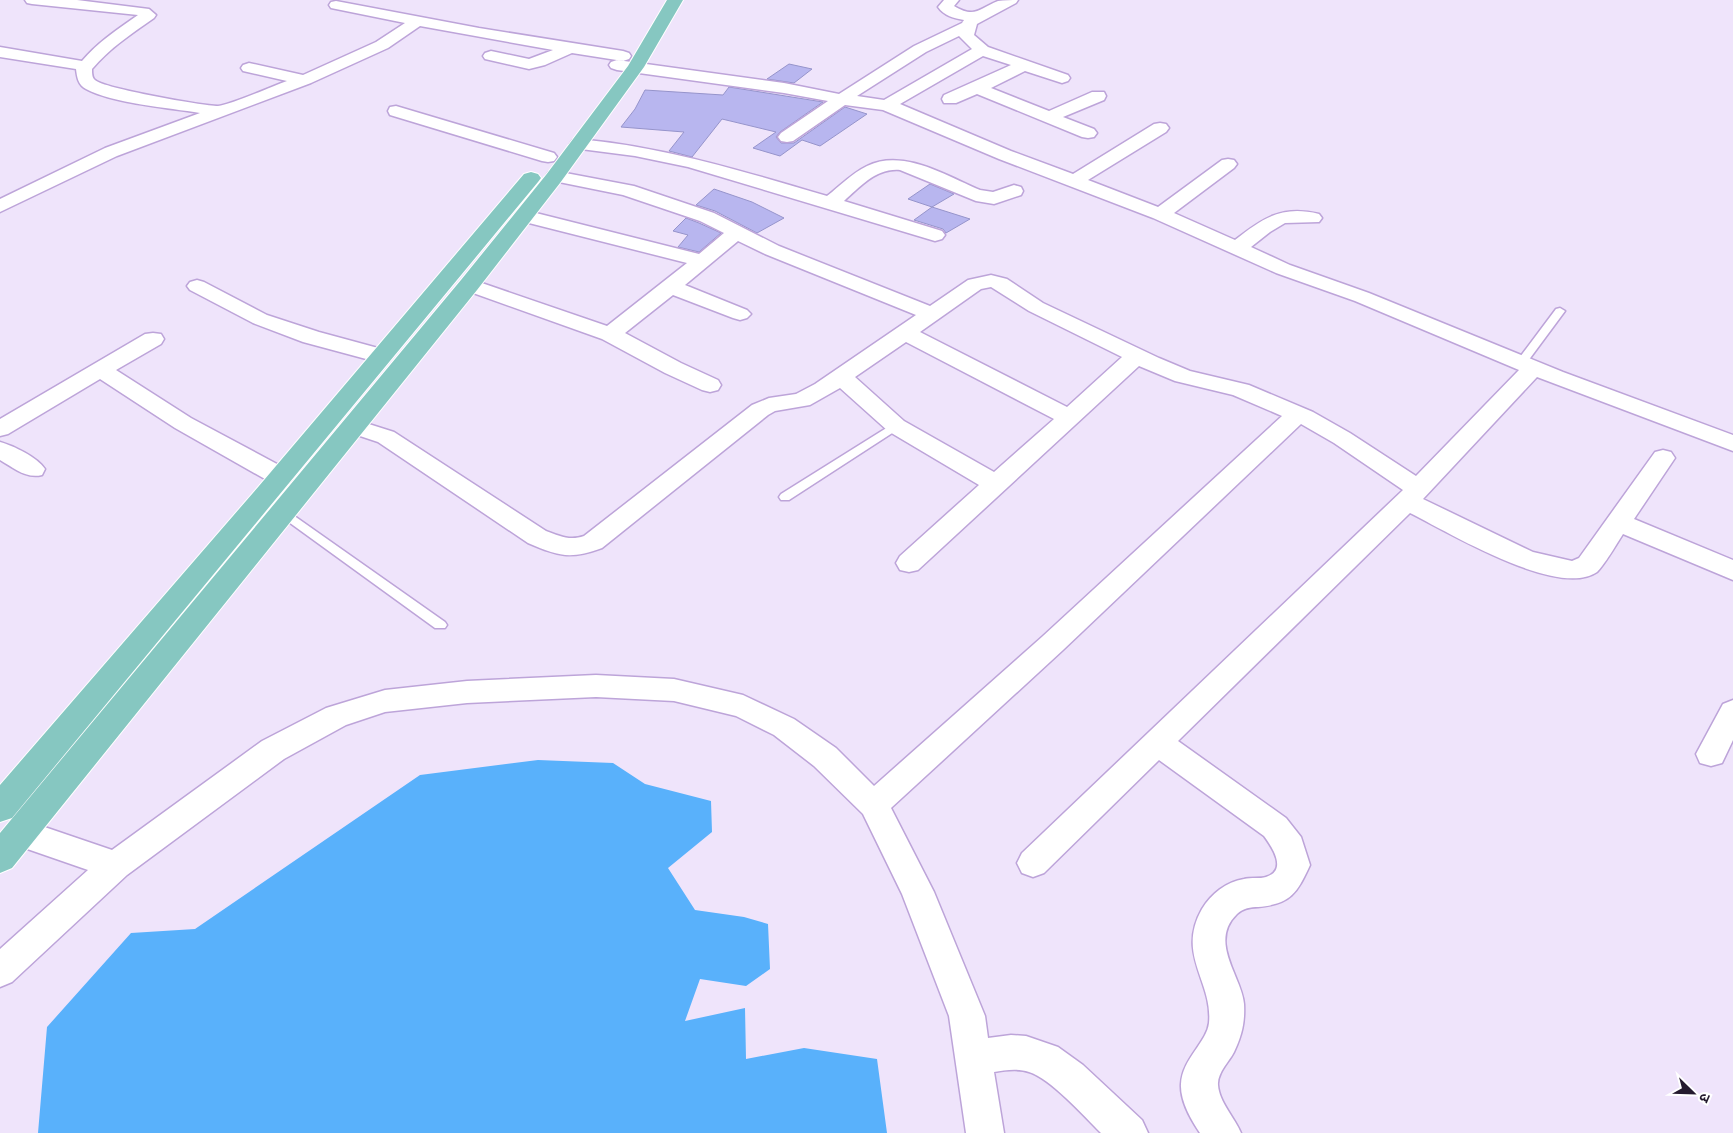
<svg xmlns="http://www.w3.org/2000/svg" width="1733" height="1133" viewBox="0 0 1733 1133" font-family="'Space Grotesk','Noto Sans Devanagari',sans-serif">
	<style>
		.water { fill: #59b1fb }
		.building { fill: #b8b6ef; stroke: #9694cb }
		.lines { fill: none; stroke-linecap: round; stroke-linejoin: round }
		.service-casing { stroke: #bda4d9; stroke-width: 3 }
		.minor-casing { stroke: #bda4d9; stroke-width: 3 }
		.primary-casing { stroke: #fff; stroke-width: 2 }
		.service { fill: #fff; fill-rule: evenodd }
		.minor { fill: #fff; fill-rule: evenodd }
		.primary { fill: #86c7c1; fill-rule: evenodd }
	</style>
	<rect width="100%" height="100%" fill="#efe4fb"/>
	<path class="water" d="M538,760L613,763L645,784L711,801L712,832L668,868L695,910L744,917L768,924L770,969L746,986L700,979L685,1021L745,1008L746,1059L804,1048L877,1059L887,1133H38L47,1027L131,933L195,929L420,775Z"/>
	<path class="building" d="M789,64L812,69L794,83L767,79Z
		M729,87L823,102L780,132L776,137L781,143H794L845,107L867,114L820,146L802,140L780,156L753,148L776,132L722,119L692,157L669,151L684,132L621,127L635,109L645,90L723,95Z
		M930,184L954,194L932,207L908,199Z
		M714,189L752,202L784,218L757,233L715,211L696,205Z
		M932,207L970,219L946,233L943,229L914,220Z
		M686,218L699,223L721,233L699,252L678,247L688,235L673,231Z"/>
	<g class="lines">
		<defs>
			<path id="service" d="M1560,308L1565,311L1525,365H1517L1516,363L1517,361L1556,309Z
				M896,422L902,426L900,428L789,500H781L779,497L781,494Z
				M283,508L445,622L447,625L445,628H435L279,515L277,512L279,509Z"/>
			<path id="minor" d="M25,0H77L149,9L156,15L154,18C131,34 110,48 92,69C92,73 92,78 95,80C102,88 204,106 218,106C230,105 273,86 287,81L243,71L241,68L243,65L249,63L303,75L376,42L405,23L331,8L329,5L331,2L336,1L479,28L623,51L629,53L631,56L629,59L623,61L572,53L545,65L529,69L485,59L483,56L485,53L491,51L529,59L553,50L420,26L388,48L311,83L117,156L0,212V199L105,148L200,113C170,108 111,103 86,89C78,85 77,77 76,69L0,57V47L82,61C98,42 118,29 138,15L32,4L27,3Z
				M944,0H959L954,6C975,19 980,8 998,1C1004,0 1012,0 1018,0L1016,3L977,24L974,35L988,47L1068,75L1070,78L1068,81L1062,83L1025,71L991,88L1049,111L1092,92H1104L1106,96L1104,100L1063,117L1094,129L1097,133L1094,137L1088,138L1082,137L977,94L956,103H944L942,99L944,95L1011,65L983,56L900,104L1011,151L1073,174L1154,124L1160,123L1166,124L1169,128L1166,132L1088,180L1158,207L1222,160L1228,159L1234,160L1237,164L1234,168L1174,213L1235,240C1263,218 1282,205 1319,214L1322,218L1319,222L1285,223L1270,232L1251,247L1290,265L1369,293L1563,372L1733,435V451L1537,377L1423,499L1533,552L1572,561L1579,558L1655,452L1663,450L1671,452L1675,458L1634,519L1733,560V580L1623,534C1618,542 1603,567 1597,572C1558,599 1448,532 1410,513L1178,741L1286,818L1301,837L1310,865C1297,893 1291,904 1258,907C1251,907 1243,908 1237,914C1208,942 1242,977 1244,1004C1245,1022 1242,1035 1234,1052C1229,1062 1217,1073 1218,1085C1219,1102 1235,1118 1241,1133H1200C1191,1120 1180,1100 1181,1084C1182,1059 1207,1042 1209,1023C1213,981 1176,955 1202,909C1211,894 1226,882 1244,879C1251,877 1260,879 1266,877C1288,870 1272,847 1264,836L1159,760L1044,873L1033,877L1022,873L1017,863L1022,853L1403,490L1334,443L1301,424L1063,650L891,808L934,892L985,1016L988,1038L1011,1035L1026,1036L1058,1047L1083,1065L1142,1120L1148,1133H1101C1085,1117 1050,1078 1029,1072C1018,1068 1005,1070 994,1072L1004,1133H966L949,1016L902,894L863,814L814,766L774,735L736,716L674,701L596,697L467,703L385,712L346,725L284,759L127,875L12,982L0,987V949L88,870L10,843L5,833L10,823L21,819L112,850L262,741L326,708L385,690L467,681L596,675L674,679L743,695L794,719L836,748L874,786L1043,636L1282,416L1233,395L1175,381L1139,366L918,570L909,572L900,570L896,563L900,556L979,485L888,431L840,388L810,405L775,411L768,415L602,548C569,560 559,556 528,543L378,442L345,431L341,426L345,421L353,419L394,432L546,531C559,536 570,541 584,536L752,405L769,398L796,394L815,384L916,315L765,254L738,241L685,285L747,310L751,314L747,318L740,320L733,318L673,295L625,333L681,363L718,380L721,385L718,390L710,392L702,390L665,373L602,339L462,289L459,285L462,281L469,279L476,281L607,326L687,263L517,220L514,216L517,212L524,210L699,254L724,233L700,221L623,195L549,180L546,176L549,172L555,171L634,186L714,213L779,246L930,306L968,280L991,275L1007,279L1043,303L1159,358L1190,371L1249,385L1313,412L1350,433L1416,476L1519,370L1355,301L1276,273L1153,218L999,159L883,110L845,105L793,141L787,142L781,141L778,137L781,133L828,101L784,93L617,70L611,68L609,65L611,62L617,60L784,83L839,94L914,46L962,23L964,20C954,18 944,16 938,7ZM959,36L972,49L884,100L857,96L926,52ZM991,287L1029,311L1122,357L1067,407L920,332L981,289ZM906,342L1054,419L994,472L904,421L855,377Z
				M396,106L554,153L557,157L554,161L548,162L542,161L390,115L388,111L390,107Z
				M579,139C665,147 745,172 827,196C840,186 852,173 867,166C903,148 947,176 980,190L993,192L1014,185L1021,187L1023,191L1021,195L994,204L976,201L900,170C876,168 860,187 844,201L942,231L945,235L942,239L935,241L688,167L635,156L573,148L570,144L573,140Z
				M197,280L204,282L267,315L319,332L389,351L392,356L389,361L381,363L303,342L253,323L190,290L187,286L190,282Z
				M153,333L161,334L164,339L161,344L116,370L191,418L290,471L293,477L290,483L281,485L272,483L175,428L100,379L8,434L0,436V419L145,334Z
				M0,442C14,446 37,457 45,469L42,475C26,479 14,468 0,460Z
				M1733,700V740L1722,763L1711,766L1700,763L1696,754L1723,704Z"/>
			<path id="primary" d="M667,0H683L644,67L560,183L477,290L12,868L0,873V833L461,280L546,175L628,66Z
				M531,172L538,174L541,178L538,182L12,818L0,822V785L259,486L524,174Z"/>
		</defs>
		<use href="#service" class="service-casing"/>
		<use href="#minor" class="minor-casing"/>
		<use href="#primary" class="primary-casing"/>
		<use href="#service" class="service"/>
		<use href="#minor" class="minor"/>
		<use href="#primary" class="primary"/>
	</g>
	<g transform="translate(1693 1093) rotate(113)" stroke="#ffffff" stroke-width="4" paint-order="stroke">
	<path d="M0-4L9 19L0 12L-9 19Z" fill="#241a2e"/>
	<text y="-8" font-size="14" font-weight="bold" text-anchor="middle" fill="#241a2e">उ</text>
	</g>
</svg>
